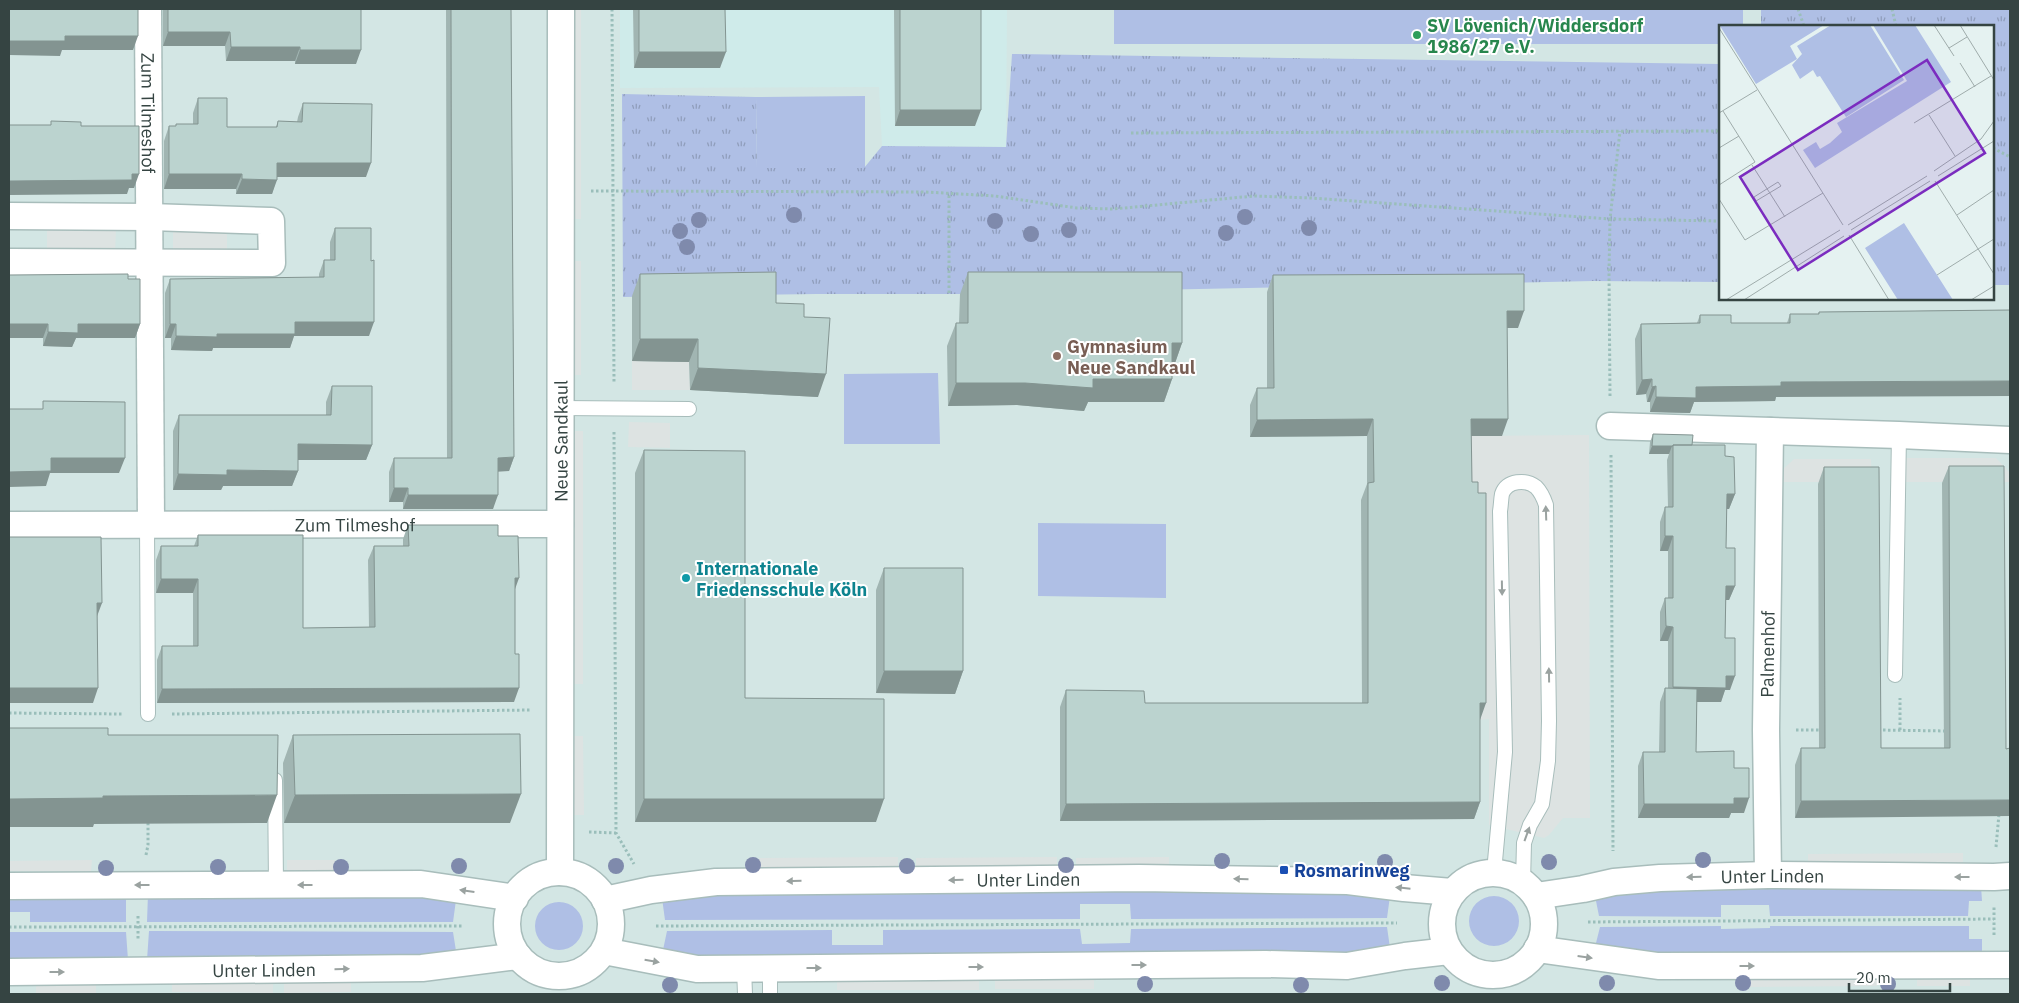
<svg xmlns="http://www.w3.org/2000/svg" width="2019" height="1003" viewBox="0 0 2019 1003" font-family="'IBM Plex Sans',sans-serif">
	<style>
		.residential { fill: #d3e6e4; fill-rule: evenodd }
		.education { fill: #cfebea }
		.grass { fill: #afbfe5 }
		.park { fill: url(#park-tufts) }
		.parking { fill: #dde3e2 }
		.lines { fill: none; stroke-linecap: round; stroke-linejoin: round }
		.lane-casing { stroke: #a8bdbb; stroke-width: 16 }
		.street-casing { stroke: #a8bdbb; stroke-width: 29 }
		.path { stroke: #9abeba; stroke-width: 3; stroke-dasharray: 2.5 2.5; stroke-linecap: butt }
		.lane { stroke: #fff; stroke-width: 14 }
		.street { stroke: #fff; stroke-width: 26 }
		.tree { fill: #7f8aac }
		.wall { fill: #a1b5b2 }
		.shaded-wall { fill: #839491 }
		.building { fill: #bbd3cf; stroke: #839491 }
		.oneway { fill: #9aa2a0 }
		.leisure-dot { fill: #2e9e5b; stroke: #fff; stroke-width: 2 }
		.education-dot { fill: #8d6e63; stroke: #fff; stroke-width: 2 }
		.culture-dot { fill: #0f9aa8; stroke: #fff; stroke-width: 2 }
		.transit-dot { fill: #1a4fb4; stroke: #fff; stroke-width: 2 }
		.labels { text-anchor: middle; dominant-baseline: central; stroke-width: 4; stroke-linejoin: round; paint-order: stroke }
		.leisure-label { font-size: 18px; font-weight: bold; fill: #27864d; stroke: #fff; text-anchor: start }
		.street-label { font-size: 18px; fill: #354442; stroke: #fff }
		.education-label { font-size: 18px; font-weight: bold; fill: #785e54; stroke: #fff; text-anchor: start }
		.culture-label { font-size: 18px; font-weight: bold; fill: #0d838f; stroke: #fff; text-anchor: start }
		.transit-label { font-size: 18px; font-weight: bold; fill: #164399; stroke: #fff; text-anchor: start }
		.inset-road { fill: none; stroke: #9facab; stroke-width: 1 }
		.view { fill: #7b2cbf; fill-opacity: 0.15; stroke: #7b2cbf; stroke-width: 2.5 }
		.inset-edge { fill: none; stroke: #354442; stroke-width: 2.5 }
	</style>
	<defs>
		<pattern id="park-tufts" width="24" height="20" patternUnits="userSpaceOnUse" patternTransform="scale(1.25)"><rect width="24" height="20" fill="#afbfe5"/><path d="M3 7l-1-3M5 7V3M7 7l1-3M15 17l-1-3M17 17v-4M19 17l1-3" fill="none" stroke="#8f9dbb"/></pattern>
	</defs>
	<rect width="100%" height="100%" fill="#e5f2f1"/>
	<path class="residential" d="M9,9H2010V994H9ZM1720,26H1993V299H1720Z"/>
	<path class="education" d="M620,9H1007L1006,147L882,146L879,87L620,88Z"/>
	<path class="grass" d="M1114,9H1743V26H1720V44H1114Z
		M865,96V168H757L756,97Z
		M938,373L940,444H844V374Z
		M1038,523L1166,524V598L1038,596Z
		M1981,886L1982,901H1969L1968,916H1770L1769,905H1721V917L1599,916L1595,896L1637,889Z
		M1344,888L1390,896L1387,918L1131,919L1130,904H1080V919L665,920L662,898L687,893Z
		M148,894H416L456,900L453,922H147Z
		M9,895H126V922H30V912H9Z
		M1469 921a25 25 0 1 1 50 0a25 25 0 1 1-50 0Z
		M535 926a24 24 0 1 1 48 0a24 24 0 1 1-48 0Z
		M1721,926V929L1770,928V926H1969V939H1982V953H1653L1595,947L1600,927Z
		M1387,927L1390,948L1365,953L710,956L688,955L663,950L667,931L832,930V945H883V930L1080,929L1082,944L1130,943L1131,929Z
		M149,931L453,932L456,951L434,956L147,960Z
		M9,932H126L128,960H9Z"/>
	<path class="park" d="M1761,9H2010V285H1993V26H1761Z
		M1012,54L1720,64V282L1593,281L960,294H817L623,297L622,94L756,97L757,168H864L882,146L1006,147Z"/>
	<path class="parking" d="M570,9H581V219H571Z
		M173,228L227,229V254L173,253Z
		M47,229H116L115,254L47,253Z
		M572,261H581V375H572Z
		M632,361L689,362L690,390H632Z
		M629,422L670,423V448L628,447Z
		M572,431H583V684H572Z
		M1589,435L1590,818H1563L1549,835L1544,838L1489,825V719L1480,720V674L1472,510L1465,436Z
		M1903,458H1996L2009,472V482H1904Z
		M1794,459H1871L1872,482H1778V474Z
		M573,736H583L584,815H573Z
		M1963,853V863L1808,864V854Z
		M898,857V867L759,868V858Z
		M1057,857V867H916V858Z
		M1169,857V867H1076V858Z
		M92,860L91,871H9V861Z
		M287,860H335V870H287Z
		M1877,976V986L1747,987V977Z
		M1917,976H1970V986H1917Z
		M995,979L1094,980V989H995Z
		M837,980H979V990H837Z
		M351,982V992L284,993V983Z
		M36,983H96V993H36Z
		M172,983H273V993L172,992Z"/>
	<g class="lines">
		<defs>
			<path id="lane" d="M560,408L689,409
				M147,524L148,714
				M1895,675L1899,435
				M275,780L276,885
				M1494,872L1505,752L1500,511C1501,506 1501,499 1502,494C1507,480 1526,479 1536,487C1541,492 1544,499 1546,505L1549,721L1548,761L1542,804L1530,825L1524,843L1523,882
				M744,968L745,994
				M770,994V968"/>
			<g id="street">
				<path id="s1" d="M148,9L151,524"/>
				<path d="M9,216L150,217L271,221L272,263L9,262"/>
				<path d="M1610,426L1899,435L2010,440"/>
				<path id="s2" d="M9,525L560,524"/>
				<path id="s3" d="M560,872L561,9"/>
				<circle cx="559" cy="924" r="52"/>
				<circle cx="1493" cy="924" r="51"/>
				<path id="s4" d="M1768,875L1766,730L1770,431"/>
				<path d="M9,886L421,884L515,898"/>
				<path id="s5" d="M1536,896L1583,889L1614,882L1660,878L1768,875L1994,877L2010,876"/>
				<path id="s6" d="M605,900L651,890L716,882L1139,878L1348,881L1404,888L1452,892"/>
				<path d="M1537,949L1658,966L2010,965"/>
				<path d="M604,951L697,969L1266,964L1347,966L1405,956L1449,951"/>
				<path id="s7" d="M9,972L422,968L518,956"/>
			</g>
		</defs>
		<use href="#lane" class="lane-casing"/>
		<use href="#street" class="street-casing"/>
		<path class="path" d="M612,9L614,383
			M1798,9L1804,26
			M1892,9L1896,26
			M1131,133L1720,131
			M1993,148L2010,157
			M591,191L926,192L995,196L1077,208L1113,209L1254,196L1311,198L1610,219L1720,221
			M949,293V194
			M1610,396L1609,272L1610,219L1620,131
			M614,432L616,833L634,864
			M1611,455L1613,851
			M9,713L123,714
			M172,714L531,710
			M1796,730H1822
			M1878,730L1947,731
			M1900,730V698
			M589,832L616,833
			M1996,847L1999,814
			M146,855L148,845V822
			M138,916V939
			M1588,922L1994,919
			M656,926L1397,923
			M9,927L463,926
			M1994,935V906"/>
		<use href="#lane" class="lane"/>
		<use href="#street" class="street"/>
	</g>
	<g class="tree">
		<circle cx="794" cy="215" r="8"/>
		<circle cx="1245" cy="217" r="8"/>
		<circle cx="699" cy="220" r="8"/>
		<circle cx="995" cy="221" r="8"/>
		<circle cx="1309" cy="228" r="8"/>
		<circle cx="1069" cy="230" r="8"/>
		<circle cx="680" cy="231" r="8"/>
		<circle cx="1226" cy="233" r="8"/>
		<circle cx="1031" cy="234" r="8"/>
		<circle cx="687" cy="247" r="8"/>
		<circle cx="1703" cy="860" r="8"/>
		<circle cx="1222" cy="861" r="8"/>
		<circle cx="1385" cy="862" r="8"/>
		<circle cx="1549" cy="862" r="8"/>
		<circle cx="753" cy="865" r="8"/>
		<circle cx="1066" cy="865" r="8"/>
		<circle cx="459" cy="866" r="8"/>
		<circle cx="616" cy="866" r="8"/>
		<circle cx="907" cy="866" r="8"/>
		<circle cx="218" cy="867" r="8"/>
		<circle cx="341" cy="867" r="8"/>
		<circle cx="106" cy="868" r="8"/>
		<circle cx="1442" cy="983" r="8"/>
		<circle cx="1607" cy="983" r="8"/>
		<circle cx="1743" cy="983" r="8"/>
		<circle cx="1145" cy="984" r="8"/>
		<circle cx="1888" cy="984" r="8"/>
		<circle cx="670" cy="985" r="8"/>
		<circle cx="1301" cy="985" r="8"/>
	</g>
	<path class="wall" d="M163,9H361L356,64H295V61H226L225,46H163Z
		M446,9H511L514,457L509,471H498L493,509H403V502H389V472L394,458H447Z
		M633,9H725L720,68H634Z
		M894,9H981L975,126H895Z
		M198,98L227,127H276L278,121L297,122L298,117L303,103L366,177H277L272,194H236V189H164V141L169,126H176V124H193V113Z
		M335,228L369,336H294L290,348H213L212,351L171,350V338H165V293L170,279L319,278V274L324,260H330V242Z
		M968,272L1182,343L1174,366H1172V379L1164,402H1088L1084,411L1017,405L948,406L947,346L956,323H959L960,294Z
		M640,274L776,303L804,317L818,397L690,390L689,362L632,361V296Z
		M9,275L128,279L140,324L135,338H76L72,347L43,346V338H9Z
		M1273,275L1518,328H1507L1502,436H1471L1472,482L1480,720V802L1474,819L1060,821V707L1066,690L1145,703H1362L1361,500L1367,484V436L1250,437V405L1257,388H1267V292Z
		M2010,310L1776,397L1775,401L1694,402L1690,413L1650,412V402H1647L1646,394L1636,395L1635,339L1641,324L1697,323L1700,315L1731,323H1787L1790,314H1818L1819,312Z
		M332,386L372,445L366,460H298V471L292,486H223L221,490H173V431L179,415H326V402Z
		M1653,434L1693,445L1725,456L1735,494L1729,509H1727L1726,548L1735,586L1729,600H1726L1725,638L1730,690H1725L1721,702H1697L1696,752L1734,768L1744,813H1731L1729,818H1638V766L1643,752H1659L1660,702L1665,688H1668V641H1660V612L1665,598H1668V551H1660V522L1665,507H1668L1667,460L1669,454H1649L1650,442Z
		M644,450L745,698L876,822H635V473Z
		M1949,466L2006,749L1795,818V765L1801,748H1819L1818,484L1824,467L1881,748H1944L1942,483Z
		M408,525L498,536L515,589L514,702L157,703V660L162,646H193V593H156V560L161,546H194L198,535L303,628L369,627L368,560L374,546H403V539Z
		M884,568L963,671L955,694L876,693V590Z
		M293,735L510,823H284L283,763Z"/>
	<path class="shaded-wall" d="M168,32H230L225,46H163Z
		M65,36H138L133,50H62L60,56L9,55V41Z
		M231,47H300L295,61H226Z
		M300,50H361L356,64H295Z
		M639,52H726L720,68H634Z
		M900,110H981L975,126H895Z
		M277,163H371L366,177H272Z
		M132,174H139L134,188H129L127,194L9,195V181Z
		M169,174H242L236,189H164Z
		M242,179L277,180L272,194H236Z
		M1507,311H1524L1518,328H1501Z
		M295,322H374L369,336H294L290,348H213L212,351L171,350L176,336L217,334Z
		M9,324H48L43,338H9Z
		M78,324H140L135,338H76L72,347L43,346L48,332Z
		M170,324H176L171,338H165Z
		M640,339H698L689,362L632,361Z
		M1172,343H1182L1174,366H1164Z
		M698,368L826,374L818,397L690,390Z
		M1093,379H1172L1164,402H1088L1084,411L1017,405L948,406L956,383Z
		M1652,379L1646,394L1636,395L1642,380Z
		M2010,381V396L1776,397L1775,401L1694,402L1690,413L1650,412L1656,397L1696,387L1781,382Z
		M1656,386L1650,402H1647L1652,387Z
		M1373,419L1367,436L1250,437L1257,420Z
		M1471,419H1508L1502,436H1465Z
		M298,444L372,445L366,460H293Z
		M1652,446H1672L1669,454H1649Z
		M514,457L509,471L493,472L498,458Z
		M51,458H125L119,473H50L46,486L9,487V472Z
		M227,470L298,471L292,486H223L221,490H173L178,474Z
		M394,488H408L403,502H389Z
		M1727,494H1735L1729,509H1722Z
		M408,495H498L493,509H403Z
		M1665,536H1673L1668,551H1660Z
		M515,578H519L514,592Z
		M161,579H198L193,593H156Z
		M1726,586H1735L1729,600H1721Z
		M97,603H102L96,619Z
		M1666,626L1673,627L1668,641H1660Z
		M884,671H963L955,694L876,693Z
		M1726,676H1735L1730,690H1725L1721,702H1668L1673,687Z
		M9,688H98L93,703H9Z
		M519,688L514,702L157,703L162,689Z
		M1480,703H1486L1480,720Z
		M521,794L510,823H284L295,795Z
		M277,795L267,823L94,824L93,827H9V799L103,796Z
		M1734,798H1749L1744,813H1731L1729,818H1638L1644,804Z
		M644,799H884L876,822H635Z
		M2010,800V816L1795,818L1801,801Z
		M1480,802L1474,819L1060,821L1066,804Z"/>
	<path class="building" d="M9,9H138V36H65V41H9Z
		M168,9H361V50H300V47H231L230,32H168Z
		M451,9H511L514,457L498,458V495H408V488H394V458H452Z
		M639,9H725L726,52H639Z
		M900,9H981V110H900Z
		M198,98H227V127H277L278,121L302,122L303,103L372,104L371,163H277V180L242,179V174H169V126H176V124H198Z
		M51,121L81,122V126H139V174H132V180L9,181V125H51Z
		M335,228H371V261L374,260V322H295V334H217V337L176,336V324H170V279L324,277V260H335Z
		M776,272V303L804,304V317L830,318L826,374L698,368V339H640V274Z
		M968,272H1182V343H1172V379H1093V388L1025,383H956V323H968Z
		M128,274V279H140V324H78V333L48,332V324H9V275Z
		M1524,274V311H1507L1508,419H1471L1472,482H1478V493H1486V703H1480V802L1066,804V690L1144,691L1145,703H1368V483L1374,482L1373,419L1257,420V388H1274L1273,275Z
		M2010,310V381L1781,382V386L1696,387V398L1656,397V386L1652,387V379L1642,380L1641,324L1700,323V315H1731V323H1790V314H1819V312Z
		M332,386H372V445L298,444V471L227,470V475L178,474L179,415H331Z
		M43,401L125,402V458H51V471L9,472V409H43Z
		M1653,434L1693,435L1692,445H1673V446H1652Z
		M1673,445H1725V456L1734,457L1735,494H1727L1726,548H1735V586H1726L1725,638H1735V676H1726V688L1673,687V627L1666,626L1665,598H1673V536H1665V507H1673Z
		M644,450L745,451V698L884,699V799H644Z
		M1949,466H2004L2006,749L2010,748V800L1801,801V748H1825L1824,467H1879L1881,748H1950Z
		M408,525H498V536H518L519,578H515V654H519V688L162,689V646H198V579H161V546H198V535H303V628L375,627L374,546H409Z
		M9,537H101L102,603H97L98,688H9Z
		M884,568H963V671H884Z
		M1665,688L1697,689L1696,752L1734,751V768H1749V798H1734V804H1644L1643,752H1665Z
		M9,728H108V735H278L277,795L103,796V798L9,799Z
		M520,734L521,794L295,795L293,735Z"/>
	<defs><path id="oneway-solid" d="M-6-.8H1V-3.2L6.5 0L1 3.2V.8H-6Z" transform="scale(1.25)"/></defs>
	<g class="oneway">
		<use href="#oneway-solid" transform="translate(1546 513) rotate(-92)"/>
		<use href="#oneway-solid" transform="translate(1502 588) rotate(89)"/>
		<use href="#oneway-solid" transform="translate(1549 675) rotate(-91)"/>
		<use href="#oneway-solid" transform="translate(1527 834) rotate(-70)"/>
		<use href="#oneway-solid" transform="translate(1694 877) rotate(179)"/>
		<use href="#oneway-solid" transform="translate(1962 877) rotate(-180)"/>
		<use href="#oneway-solid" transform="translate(1241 879) rotate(-179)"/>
		<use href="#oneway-solid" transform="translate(956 880) rotate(179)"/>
		<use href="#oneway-solid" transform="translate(794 881) rotate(179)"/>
		<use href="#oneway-solid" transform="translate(142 885) rotate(180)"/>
		<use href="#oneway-solid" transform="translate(305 885) rotate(180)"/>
		<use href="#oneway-solid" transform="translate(1403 888) rotate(-174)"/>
		<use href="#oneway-solid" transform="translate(467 891) rotate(-172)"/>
		<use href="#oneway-solid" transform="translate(1585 957) rotate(8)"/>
		<use href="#oneway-solid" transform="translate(652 961) rotate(10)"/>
		<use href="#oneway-solid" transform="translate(1139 965)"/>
		<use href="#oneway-solid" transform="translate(1747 966)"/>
		<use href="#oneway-solid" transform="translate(976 967)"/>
		<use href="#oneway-solid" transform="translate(814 968)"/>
		<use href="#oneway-solid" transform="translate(342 969) rotate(-1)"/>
		<use href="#oneway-solid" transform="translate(57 972)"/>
	</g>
	<circle class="leisure-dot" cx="1417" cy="35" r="5"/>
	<circle class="education-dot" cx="1057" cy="356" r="5"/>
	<circle class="culture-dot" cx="686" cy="578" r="5"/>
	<rect class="transit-dot" x="1279" y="865" width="10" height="10" rx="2.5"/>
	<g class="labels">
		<g class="leisure-label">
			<text x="1427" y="25">SV Lövenich/Widdersdorf<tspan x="1427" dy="21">1986/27 e.V.</tspan></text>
		</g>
		<g class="street-label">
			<text stroke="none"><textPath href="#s1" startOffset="104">Zum Tilmeshof</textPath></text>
			<text stroke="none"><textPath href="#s3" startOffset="431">Neue Sandkaul</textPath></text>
			<text stroke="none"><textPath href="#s2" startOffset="346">Zum Tilmeshof</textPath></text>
			<text stroke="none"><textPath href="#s4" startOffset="221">Palmenhof</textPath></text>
			<text stroke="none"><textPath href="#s5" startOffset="238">Unter Linden</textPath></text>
			<text stroke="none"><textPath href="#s6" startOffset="425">Unter Linden</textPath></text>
			<text stroke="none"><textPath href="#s7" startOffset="255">Unter Linden</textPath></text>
		</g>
		<g class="education-label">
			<text x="1067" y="346">Gymnasium<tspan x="1067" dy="21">Neue Sandkaul</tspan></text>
		</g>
		<g class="culture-label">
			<text x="696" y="568">Internationale<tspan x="696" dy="21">Friedensschule Köln</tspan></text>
		</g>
		<g class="transit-label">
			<text x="1294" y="870">Rosmarinweg</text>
		</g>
	</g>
	<g transform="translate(1719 25)">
		<rect width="275" height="275" fill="#e5f2f1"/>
		<path d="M112,0H151L185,55L127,92L101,51L98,52L94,45L81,54L73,40L83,29L78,21Z" fill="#afbfe5"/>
		<path d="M105,0L71,21L78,34L37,59L1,1ZM154,0H196L232,57L96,143L84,125L97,117L101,124L111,118L123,107L118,98L188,56ZM185,198L234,275H179L146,223Z" fill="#afbfe5"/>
		<path class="inset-road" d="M215,0L235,31M241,0L275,55M0,3L124,200M230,23L248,12M241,38L256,62M0,88L38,65M210,90L236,131M195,98L272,51M0,123L20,111M33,140L66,192M215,146L262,114L275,96M219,151L275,116M216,156L275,249M59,157L62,161L37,176L35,172ZM0,160L36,137L4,86M0,174L26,215L104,168M238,190L275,165M129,200L208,151M132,205L211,156M130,210L170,275M218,250L275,214M7,275L121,205M25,275L125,211M252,275L275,261"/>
		<path class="view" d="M208,35L266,128L79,245L21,152Z"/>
		<rect width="275" height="275" class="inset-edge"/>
	</g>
	<rect width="2019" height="1003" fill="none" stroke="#354442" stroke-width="20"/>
	<path d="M1849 983v8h101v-8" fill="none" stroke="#354442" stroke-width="2.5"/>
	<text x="1856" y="983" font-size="15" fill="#354442" stroke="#ffffff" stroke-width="4" paint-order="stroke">20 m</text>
</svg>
